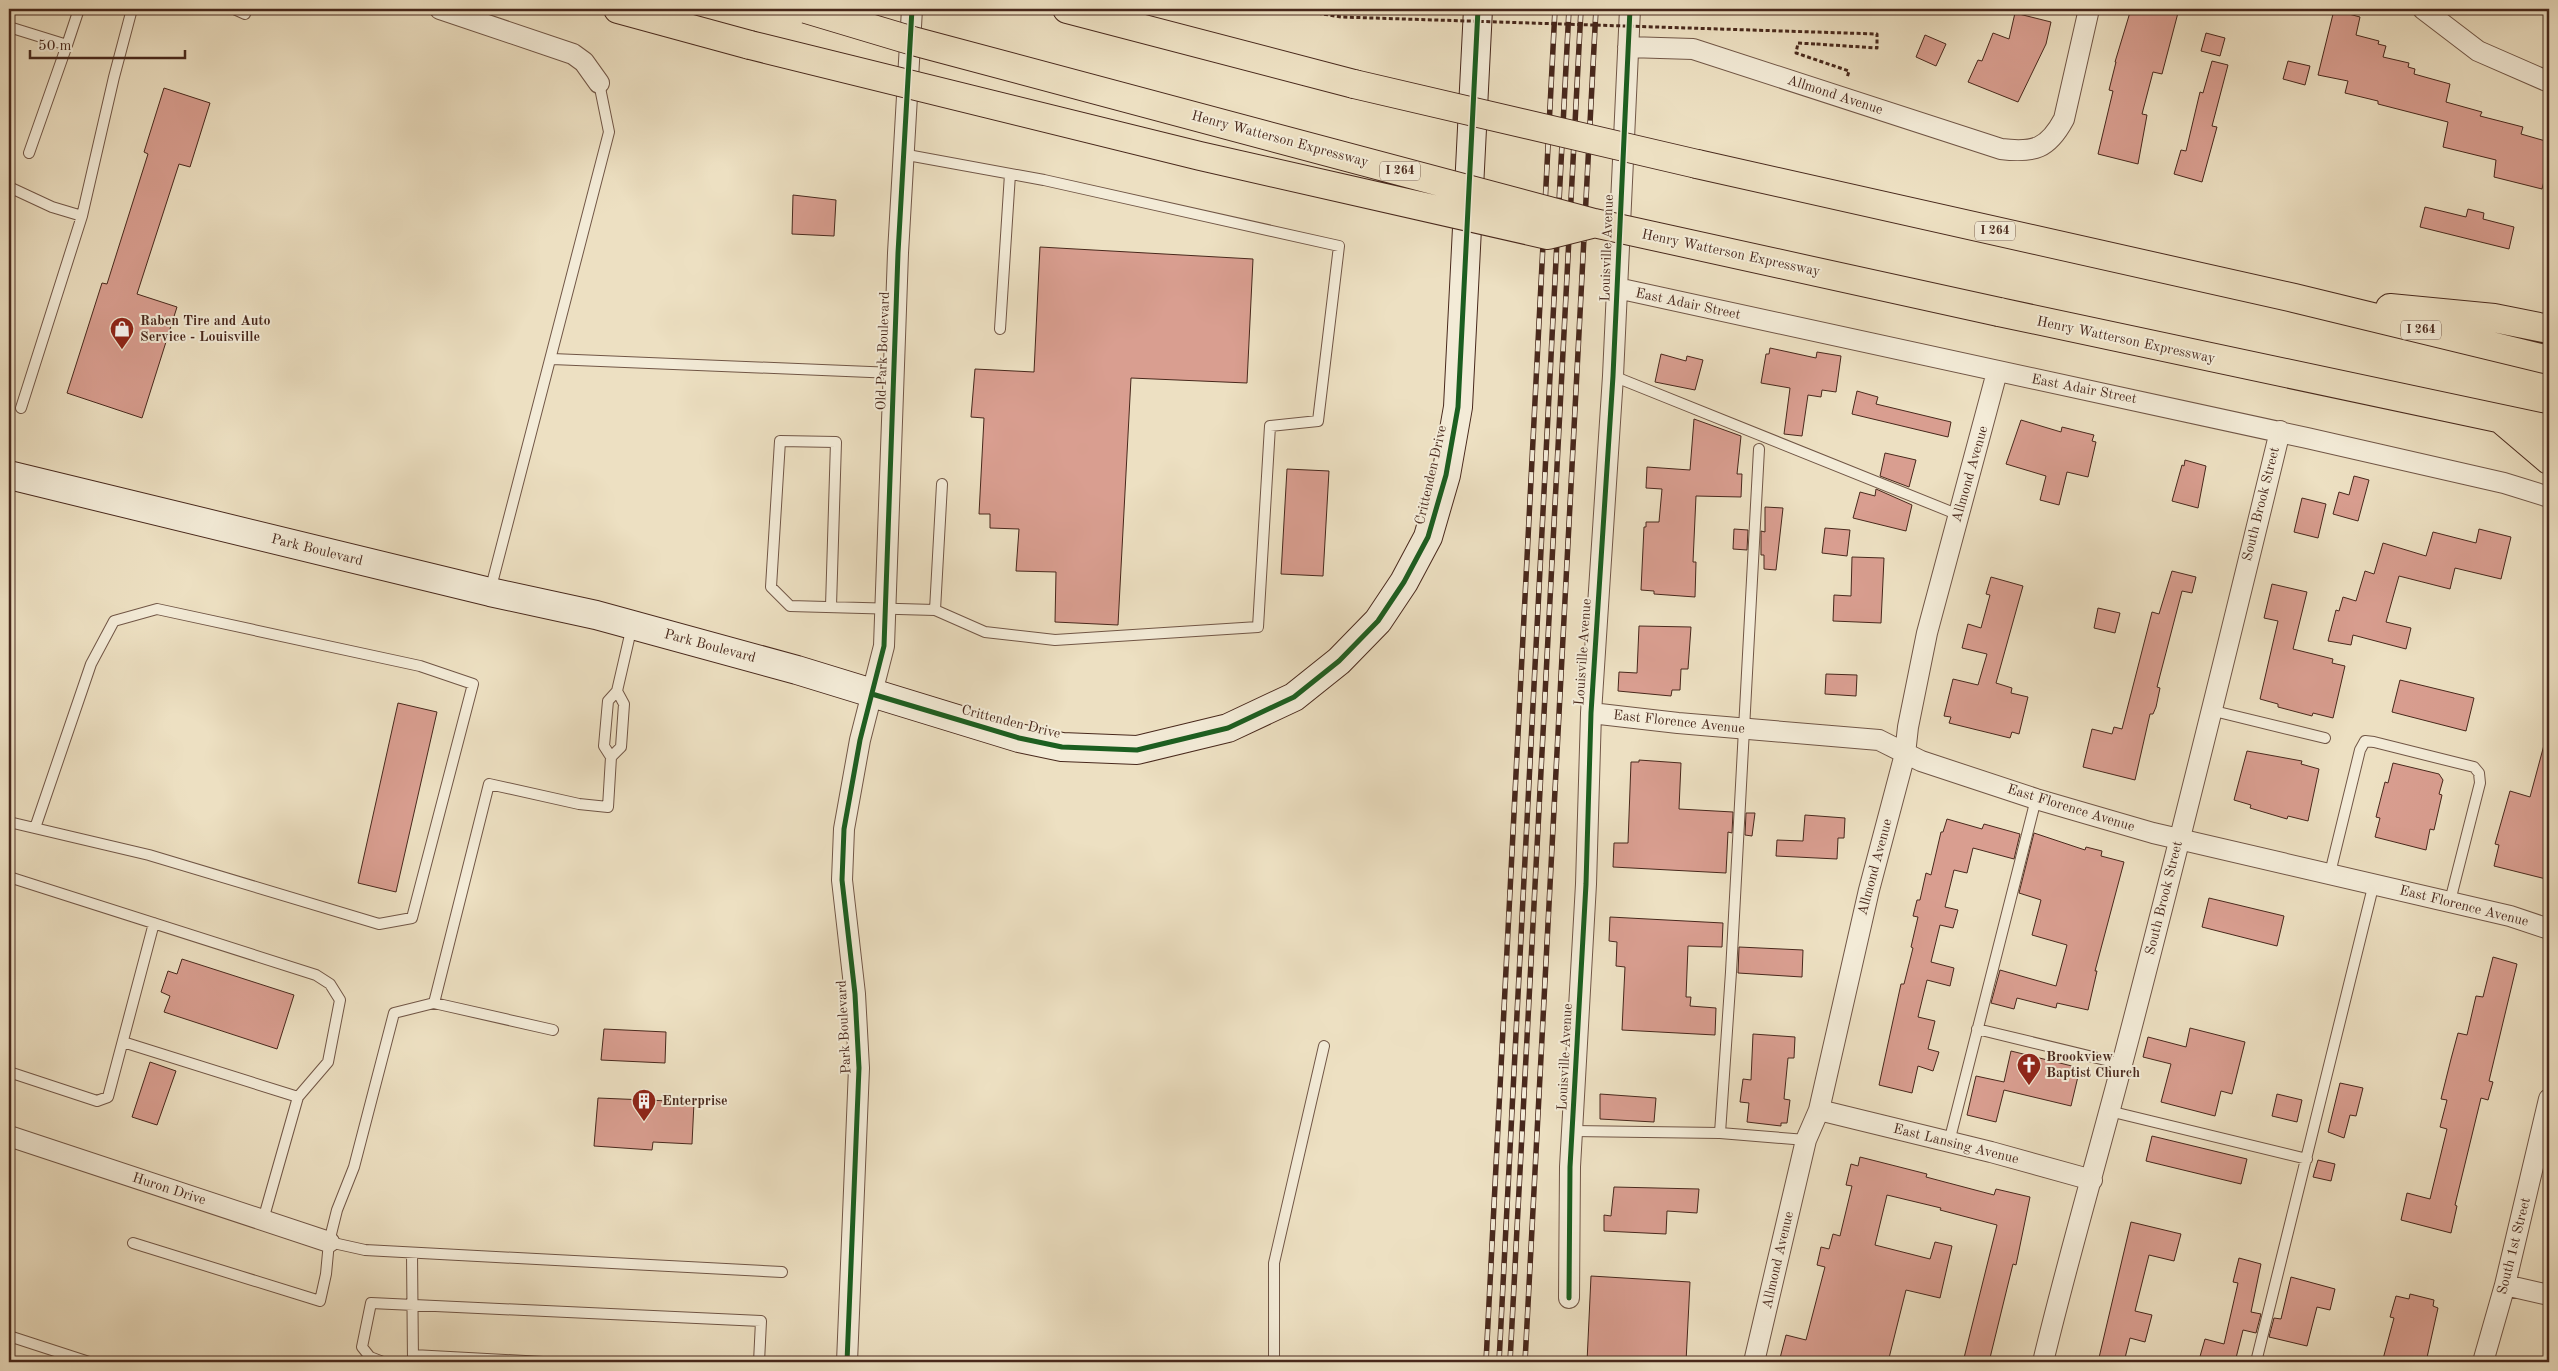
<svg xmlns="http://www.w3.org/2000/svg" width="2558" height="1371" viewBox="0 0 2558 1371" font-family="'Old Standard TT',serif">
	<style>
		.building { fill: #d99e90; stroke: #48281c }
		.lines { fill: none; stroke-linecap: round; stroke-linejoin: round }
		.lane-casing { stroke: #715646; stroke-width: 12 }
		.street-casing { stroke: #715646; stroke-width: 22 }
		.secondary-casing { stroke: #48281c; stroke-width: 30 }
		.highway-casing { stroke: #48281c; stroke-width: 30 }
		.path { stroke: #48281c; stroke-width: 3; stroke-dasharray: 4 2.5; stroke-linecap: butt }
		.lane { stroke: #f3ebd7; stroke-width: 10 }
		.street { stroke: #f3ebd7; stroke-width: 20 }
		.secondary { stroke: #f3ebd7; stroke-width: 28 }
		.highway { stroke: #ede0c2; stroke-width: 28 }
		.rail-casing { stroke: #48281c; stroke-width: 5.5 }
		.rail { stroke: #f3ebd7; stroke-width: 4; stroke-dasharray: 11; stroke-linecap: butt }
		.highway-bridge-casing { stroke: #48281c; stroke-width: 30; stroke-linecap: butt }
		.path-bridge { stroke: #48281c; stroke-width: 3; stroke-dasharray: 4 2.5; stroke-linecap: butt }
		.highway-bridge { stroke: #ede0c2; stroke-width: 28 }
		.cycleway-casing { stroke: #f3ebd7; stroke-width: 8 }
		.cycleway { stroke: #1b5e20; stroke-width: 5 }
		.labels { text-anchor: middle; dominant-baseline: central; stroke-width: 4; stroke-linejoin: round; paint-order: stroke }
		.shield { fill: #f3ebd7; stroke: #7b6254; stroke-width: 1 }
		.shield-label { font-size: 12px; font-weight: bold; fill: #48281c }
		.street-label { font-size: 14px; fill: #48281c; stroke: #f3ebd7 }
		.poi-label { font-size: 14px; font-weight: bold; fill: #48281c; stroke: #f3ebd7; text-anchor: start }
	</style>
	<rect width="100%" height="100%" fill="#ede0c2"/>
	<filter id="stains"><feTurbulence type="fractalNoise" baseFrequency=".004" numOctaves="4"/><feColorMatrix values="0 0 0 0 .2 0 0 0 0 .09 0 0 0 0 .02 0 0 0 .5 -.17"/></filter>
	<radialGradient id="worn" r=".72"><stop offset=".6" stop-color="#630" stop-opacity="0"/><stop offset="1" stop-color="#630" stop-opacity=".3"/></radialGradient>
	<path class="building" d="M2131,9H2179L2162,74L2153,72L2142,114L2147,115L2138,164L2098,154L2113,91L2109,90L2116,62H2115Z
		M2334,10L2360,17L2356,35L2379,41L2378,44L2386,46L2383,57L2409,63L2408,67L2415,69L2414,74L2450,84L2446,102L2482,112L2480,116L2523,127L2521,134L2549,142V178L2545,177L2542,189L2494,177L2496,160L2443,147L2448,122L2378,104V101L2345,93L2348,81L2318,75Z
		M2015,13L2051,22L2046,44L2018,102L1968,82L1978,60L1982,61L1993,33L2009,39Z
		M2206,33L2225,38L2220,56L2201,51Z
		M1925,35L1946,44L1936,66L1916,57Z
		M2212,61L2228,65L2212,126L2217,127L2202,182L2174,174L2181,150L2186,151L2200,92L2203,93Z
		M2288,61L2310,66L2305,85L2283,79Z
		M164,88L210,103L190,167L179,164L137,294L177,307L142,418L67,393L102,283L107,284L148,154L144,152Z
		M793,195L836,200L834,236L792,234Z
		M2425,207L2466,217L2468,209L2484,213L2483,219L2514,227L2509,249L2420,227Z
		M1040,247L1253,259L1247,383L1131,378L1118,625L1055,622L1056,572L1016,571L1019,529L990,528V514H979L984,418L971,417L975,369L1034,372Z
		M1770,348L1816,358L1817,352L1841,356L1836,392L1822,390L1821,397L1808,395L1802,436L1784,434L1790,388L1761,383L1766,354H1769Z
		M1661,354L1686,361L1687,356L1703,360L1695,390L1655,382Z
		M1857,391L1878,397L1876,404L1951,422L1948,437L1852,414Z
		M1694,419L1741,436L1737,474H1742L1741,497L1696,496L1693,562H1696L1695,597L1654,594V591L1641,590L1644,527H1646V522H1659L1662,489L1646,488L1647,467L1690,470Z
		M2021,420L2061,432L2062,427L2094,435L2092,441L2096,442L2088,477L2067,472L2059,505L2040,500L2046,476L2006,464Z
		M1885,453L1916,460L1909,487L1880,476Z
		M2185,460L2206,466L2198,508L2172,501L2182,465L2184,466Z
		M1287,469L1329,471L1323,576L1281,574Z
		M2354,476L2369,480L2358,521L2333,514L2339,492L2349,495Z
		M1876,489L1912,505L1906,531L1853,518L1860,492L1875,496Z
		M2302,498L2326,504L2318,538L2294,532Z
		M1765,507L1783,508L1776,570L1764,569V555H1761V531L1765,532Z
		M1825,528L1850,530L1847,556L1822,553Z
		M1734,529L1748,530L1747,550L1733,549Z
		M2479,529L2511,537L2501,579L2455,568L2450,589L2399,576L2386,622L2411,628L2406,649L2353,635L2351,645L2328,641L2336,610L2339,611L2343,597L2356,601L2365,571L2374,574L2383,543L2426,556L2433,532L2476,543Z
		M1852,557L1884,558L1881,623L1833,621L1834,595L1851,596Z
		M2172,571L2196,577L2192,593L2182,591L2157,687L2160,688L2156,707L2153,714H2150L2135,780L2083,767L2092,729L2112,734L2114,727L2122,729L2152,612L2159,614Z
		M1991,577L2023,586L1996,683L2012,688L2011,693L2028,697L2019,734L2012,732L2010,738L1949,723L1951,717L1944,716L1953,679L1978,685L1987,654L1962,648L1968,624L1981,628L1990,595L1986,594Z
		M2272,584L2307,592L2293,649L2333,659L2332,663L2345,666L2333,718L2313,713L2312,716L2278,707V704L2260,699L2278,621L2264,618Z
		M2098,608L2120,613L2115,633L2094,628Z
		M1639,626L1691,627L1688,669H1681L1680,690H1672L1671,696L1618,691L1619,672L1637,673Z
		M1826,674L1857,675L1856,696L1825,694Z
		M2400,680L2474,698L2466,731L2392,712Z
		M398,703L437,712L396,892L358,883Z
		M2544,745L2549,746V865L2546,879L2494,866L2499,845L2495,844L2510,791L2530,797Z
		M2247,751L2302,761L2301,764L2319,769L2308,821L2288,816L2287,819L2250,808L2251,805L2234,800Z
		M1639,760L1681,763L1679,809L1733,812L1732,833L1728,832L1726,873L1613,867L1614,843H1628L1631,762H1639Z
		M2393,763L2439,774L2443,780L2439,794L2442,795L2434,830L2430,829L2426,850L2375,837L2380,818L2376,817L2385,782L2388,783Z
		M1746,813H1755L1752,836L1745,835Z
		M1805,815L1845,818L1844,838H1838L1837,859L1776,856L1777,840L1803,841Z
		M1947,819L1982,829L1984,824L2020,834L2014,859L1973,848L1967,873L1954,870L1945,907L1958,910L1953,928L1940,925L1931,962L1954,968L1950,986L1927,980L1918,1017L1935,1021L1928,1049L1939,1052L1933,1071L1918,1066L1912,1093L1879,1085L1901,984H1904L1913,948L1911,947L1918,917L1913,916L1917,900H1920L1926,873L1931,875L1941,832H1943Z
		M2034,833L2085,850L2086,847L2102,851L2101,856L2124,862L2095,971H2097L2088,1010L2057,1003L2056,1008L2017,998L2014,1009L1991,1003L2000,970L2056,986L2067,945L2032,935L2041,900L2019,893Z
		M2209,898L2284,916L2277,946L2202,927Z
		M1610,917L1723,923L1722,947L1688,946L1686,997H1691L1690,1006L1716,1008L1715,1035L1622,1030L1625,967L1616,966L1617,942L1609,941Z
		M1739,947L1803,950L1802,977L1738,973Z
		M2493,957L2517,964L2489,1081L2493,1082L2488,1100L2481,1098L2455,1205L2457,1206L2451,1233L2401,1220L2407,1193L2430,1199L2447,1129L2440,1127L2447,1100L2441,1099L2451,1059L2458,1033L2467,1035L2476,996L2483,997Z
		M182,959L294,995L277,1049L164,1012L170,996L161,992L168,971L177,974Z
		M2190,1028L2245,1042L2232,1094L2221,1091L2215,1116L2161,1102L2171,1064L2143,1057L2148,1037L2186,1047Z
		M604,1029L666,1032L665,1063L601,1060Z
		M1753,1034L1795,1037L1794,1058H1788L1784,1099L1790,1100L1787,1123H1781V1126L1747,1122L1749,1103L1740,1102L1743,1079L1751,1080Z
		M2011,1051L2080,1068L2071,1106L2004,1090L1996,1122L1967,1115L1976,1076L2004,1082Z
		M150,1062L176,1071L157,1125L132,1117Z
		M2340,1083L2363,1088L2356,1116L2350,1115L2344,1138L2328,1132Z
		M1600,1094L1656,1098L1654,1122L1600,1119Z
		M2277,1094L2302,1100L2297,1122L2272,1116Z
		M598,1098L694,1102L692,1144L653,1142L652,1150L594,1146Z
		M2152,1136L2247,1159L2241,1184L2146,1161Z
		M1860,1157L1927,1174L1926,1177L1994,1195L1996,1189L2030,1197L2016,1265L2013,1264L1989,1362H1963L1997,1225L1940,1210L1941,1208L1887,1195L1875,1245L1930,1259L1935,1242L1952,1246L1940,1298L1906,1290L1888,1362H1779L1786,1335L1806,1340L1825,1267L1817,1265L1821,1247L1829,1249L1833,1234L1840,1236L1852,1186L1846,1185L1851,1164L1858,1166Z
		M2318,1160L2335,1164L2331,1181L2313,1177Z
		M1614,1187L1699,1189L1697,1213L1667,1211L1666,1234L1604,1231V1215L1611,1216Z
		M2131,1222L2181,1234L2174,1261L2149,1255L2135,1311L2152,1315L2145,1342L2130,1338L2124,1362H2098Z
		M2239,1258L2261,1264L2251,1312L2261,1314L2256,1333L2243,1330L2235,1362L2199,1360L2205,1339L2224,1344L2238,1283L2233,1282Z
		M1591,1276L1690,1282L1686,1362H1587Z
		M2291,1277L2335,1289L2330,1310L2317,1307L2307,1346L2269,1337L2274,1318L2281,1319Z
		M2410,1294L2434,1300L2433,1306L2438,1308L2426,1362H2395L2383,1359L2394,1318L2390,1317L2396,1296L2409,1299Z"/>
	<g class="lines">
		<defs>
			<path id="lane" d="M234,9L245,14
				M9,27L67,45L29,153
				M67,45L79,9
				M9,187L52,207L82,216
				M1000,329L1010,174
				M552,359L894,373
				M1613,376L1959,515
				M21,408L82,216L114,77L132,9
				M490,591L609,132L599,83
				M831,606L836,442L780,441L771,587L790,606L935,610L985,632L1055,640L1258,627L1270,426L1318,421L1339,246L1044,180L902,154
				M935,610L942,484
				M617,691L624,704L621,747L611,757L604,746L608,701L617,691L632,626
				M2210,710L2325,738
				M9,822L149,855L379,924L412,918L473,684L420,666L157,609L114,621L91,664L35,828
				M2330,873L2360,750L2365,741L2374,742L2474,767L2479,773L2480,783L2450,901
				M9,877L316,975L330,984L340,1000L328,1062L298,1097L263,1220
				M434,1003L489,784L579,804L608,807L611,757
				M1977,1029L2122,1064
				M123,1042L298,1097
				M9,1072L97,1101L108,1097L154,923
				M2109,1111L2307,1159
				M1572,1131L1720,1133L1806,1140
				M1720,1133L1731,972L1759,449
				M1949,1142L2036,799
				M329,1242L365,1250L782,1272
				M133,1243L320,1301L326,1274L329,1242L337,1210L354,1167L394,1013L434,1003L553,1030
				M412,1253L413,1362
				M9,1336L89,1362
				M413,1355L543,1362
				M383,1362L370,1357L362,1347L371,1303L761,1321L759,1362
				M1274,1362V1263L1324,1046
				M2256,1362L2374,883"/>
			<path id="street" d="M440,9L573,54L584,62L599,83
				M2423,9L2478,51L2549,82
				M1628,47L1693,49L2001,149C2034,153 2048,149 2064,119L2089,9
				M1617,288L2307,438L2504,483L2549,497
				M1591,713L1678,723L1879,740L1921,761L2036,799L2153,833L2510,916L2549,929
				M1819,1110L1991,1152L2092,1180
				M9,1136L329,1242
				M2505,1285L2549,1295
				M1569,1298L1570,1167L1586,884L1591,713L1613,376L1630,9
				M847,1362L859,1068L855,994L842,880L844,829L860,740L884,646L898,253L912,9
				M1754,1362L1806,1140L1819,1110L1869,890L1905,754L1908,727L1927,633L1997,372
				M2043,1362C2067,1262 2096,1163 2122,1064C2177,854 2229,642 2280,431
				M2483,1362L2505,1285L2549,1099"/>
			<path id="secondary" d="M9,475L490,592L596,615L797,670L1019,738L1062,747L1137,750L1228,728L1294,697L1339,661L1378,621L1404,582L1428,537L1446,475L1458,407L1478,9"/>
			<path id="highway" d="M618,9L750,45
				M1067,9L1354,84
				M1697,164L2294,298L2549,360
				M2390,308L2494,318L2549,329
				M1999,312L2549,429
				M2502,420L2549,460"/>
		</defs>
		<use href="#lane" class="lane-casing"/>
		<use href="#street" class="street-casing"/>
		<use href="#secondary" class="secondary-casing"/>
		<use href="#highway" class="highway-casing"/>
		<path class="path" d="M1815,44L1798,43L1796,53L1849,71L1847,78"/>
		<use href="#lane" class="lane"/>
		<use href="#street" class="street"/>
		<use href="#secondary" class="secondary"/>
		<use href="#highway" class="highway"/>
		<defs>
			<path id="rail" d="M1486,1362L1555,9
				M1499,1362L1569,9
				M1510,1362L1581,9
				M1525,1362L1596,9"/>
		</defs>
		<use href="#rail" class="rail-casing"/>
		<use href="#rail" class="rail"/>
		<defs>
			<path id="highway-bridge" d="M806,9L913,41L1594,223L1999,312
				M750,45L1200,156L1548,235L1592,224
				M1354,84L1697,164"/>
		</defs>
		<use href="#highway-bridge" class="highway-bridge-casing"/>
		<path class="path-bridge" d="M1292,9L1341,17L1877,34V48L1815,44"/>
		<use href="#highway-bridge" class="highway-bridge"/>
		<defs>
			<path id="cycleway" d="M872,694L1019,738L1062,747L1137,750L1228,728L1294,697L1339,661L1378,621L1404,582L1428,537L1446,475L1458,407L1478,9
				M1569,1298L1570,1167L1586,884L1591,713L1613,376L1630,9
				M847,1362L859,1068L855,994L842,880L844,829L860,740L884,646L898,253L912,9"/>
		</defs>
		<use href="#cycleway" class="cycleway-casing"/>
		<use href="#cycleway" class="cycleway"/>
	</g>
	<defs>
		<symbol id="shop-pin" viewBox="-11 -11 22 30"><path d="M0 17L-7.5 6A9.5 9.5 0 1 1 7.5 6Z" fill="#8f2418" stroke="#f3ebd7"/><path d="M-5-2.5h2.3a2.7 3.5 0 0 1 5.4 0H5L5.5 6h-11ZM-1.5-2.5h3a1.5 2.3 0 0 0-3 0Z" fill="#fff"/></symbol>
		<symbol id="church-pin" viewBox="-11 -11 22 30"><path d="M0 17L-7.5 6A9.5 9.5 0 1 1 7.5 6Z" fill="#8f2418" stroke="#f3ebd7"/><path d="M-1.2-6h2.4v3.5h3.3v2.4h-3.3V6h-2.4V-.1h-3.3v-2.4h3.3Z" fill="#fff"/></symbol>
		<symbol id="building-pin" viewBox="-11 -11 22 30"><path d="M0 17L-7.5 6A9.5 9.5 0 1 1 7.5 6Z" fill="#8f2418" stroke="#f3ebd7"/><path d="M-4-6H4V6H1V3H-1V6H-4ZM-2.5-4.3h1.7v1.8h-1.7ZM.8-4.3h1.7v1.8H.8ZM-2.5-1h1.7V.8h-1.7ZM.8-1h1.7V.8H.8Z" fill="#fff"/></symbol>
	</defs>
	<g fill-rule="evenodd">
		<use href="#shop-pin" x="108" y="315" width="28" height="38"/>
		<use href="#church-pin" x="2015" y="1051" width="28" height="38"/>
		<use href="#building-pin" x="630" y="1087" width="28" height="38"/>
	</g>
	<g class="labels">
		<g class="shield">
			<rect x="1380" y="161.5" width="40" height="19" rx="4"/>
			<rect x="1975" y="221.5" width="40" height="19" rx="4"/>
			<rect x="2401" y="320.5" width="40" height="19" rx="4"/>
		</g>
		<g class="shield-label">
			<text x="1400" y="171">I 264</text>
			<text x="1995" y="231">I 264</text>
			<text x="2421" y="330">I 264</text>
		</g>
		<g class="street-label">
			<text transform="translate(1835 95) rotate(18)">Allmond Avenue</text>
			<text transform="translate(1280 139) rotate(15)">Henry Watterson Expressway</text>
			<text transform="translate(1607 248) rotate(-88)">Louisville Avenue</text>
			<text transform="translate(1731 253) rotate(12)">Henry Watterson Expressway</text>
			<text transform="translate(1688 304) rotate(12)">East Adair Street</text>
			<text transform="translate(2126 340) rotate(12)">Henry Watterson Expressway</text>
			<text transform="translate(883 351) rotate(-88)">Old Park Boulevard</text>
			<text transform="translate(2084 389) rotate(11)">East Adair Street</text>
			<text transform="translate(1970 474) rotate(-74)">Allmond Avenue</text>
			<text transform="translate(1431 475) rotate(-77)">Crittenden Drive</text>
			<text transform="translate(2261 504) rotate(-76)">South Brook Street</text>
			<text transform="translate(317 550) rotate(14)">Park Boulevard</text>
			<text transform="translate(710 646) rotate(15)">Park Boulevard</text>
			<text transform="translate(1583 652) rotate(-86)">Louisville Avenue</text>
			<text transform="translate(1011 722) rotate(14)">Crittenden Drive</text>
			<text transform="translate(1679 722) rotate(6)">East Florence Avenue</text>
			<text transform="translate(2071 808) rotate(17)">East Florence Avenue</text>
			<text transform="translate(1875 867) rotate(-75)">Allmond Avenue</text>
			<text transform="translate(2164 898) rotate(-76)">South Brook Street</text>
			<text transform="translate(2464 906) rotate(14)">East Florence Avenue</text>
			<text transform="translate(844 1027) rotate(-93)">Park Boulevard</text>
			<text transform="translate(1565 1057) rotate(-87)">Louisville Avenue</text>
			<text transform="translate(1956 1144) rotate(14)">East Lansing Avenue</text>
			<text transform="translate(169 1189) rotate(18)">Huron Drive</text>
			<text transform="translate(2514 1246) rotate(-76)">South 1st Street</text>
			<text transform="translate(1778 1260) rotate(-77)">Allmond Avenue</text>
		</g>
		<g class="poi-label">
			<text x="140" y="321">Raben Tire and Auto<tspan x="140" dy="16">Service - Louisville</tspan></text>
			<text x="2046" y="1057">Brookview<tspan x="2046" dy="16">Baptist Church</tspan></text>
			<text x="662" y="1101">Enterprise</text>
		</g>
	</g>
	<rect width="2558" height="1371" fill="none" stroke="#ede0c2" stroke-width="30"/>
	<rect x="10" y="10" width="2538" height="1351" fill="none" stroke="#48281c" stroke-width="2.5"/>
	<rect x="15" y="15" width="2528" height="1341" fill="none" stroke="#48281c"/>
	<path d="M30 50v8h155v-8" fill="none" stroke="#48281c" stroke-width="2.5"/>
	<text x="38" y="50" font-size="15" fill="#48281c" stroke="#f3ebd7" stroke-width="4" paint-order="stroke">50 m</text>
	<rect width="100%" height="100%" filter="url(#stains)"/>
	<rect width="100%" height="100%" fill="url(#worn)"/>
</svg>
